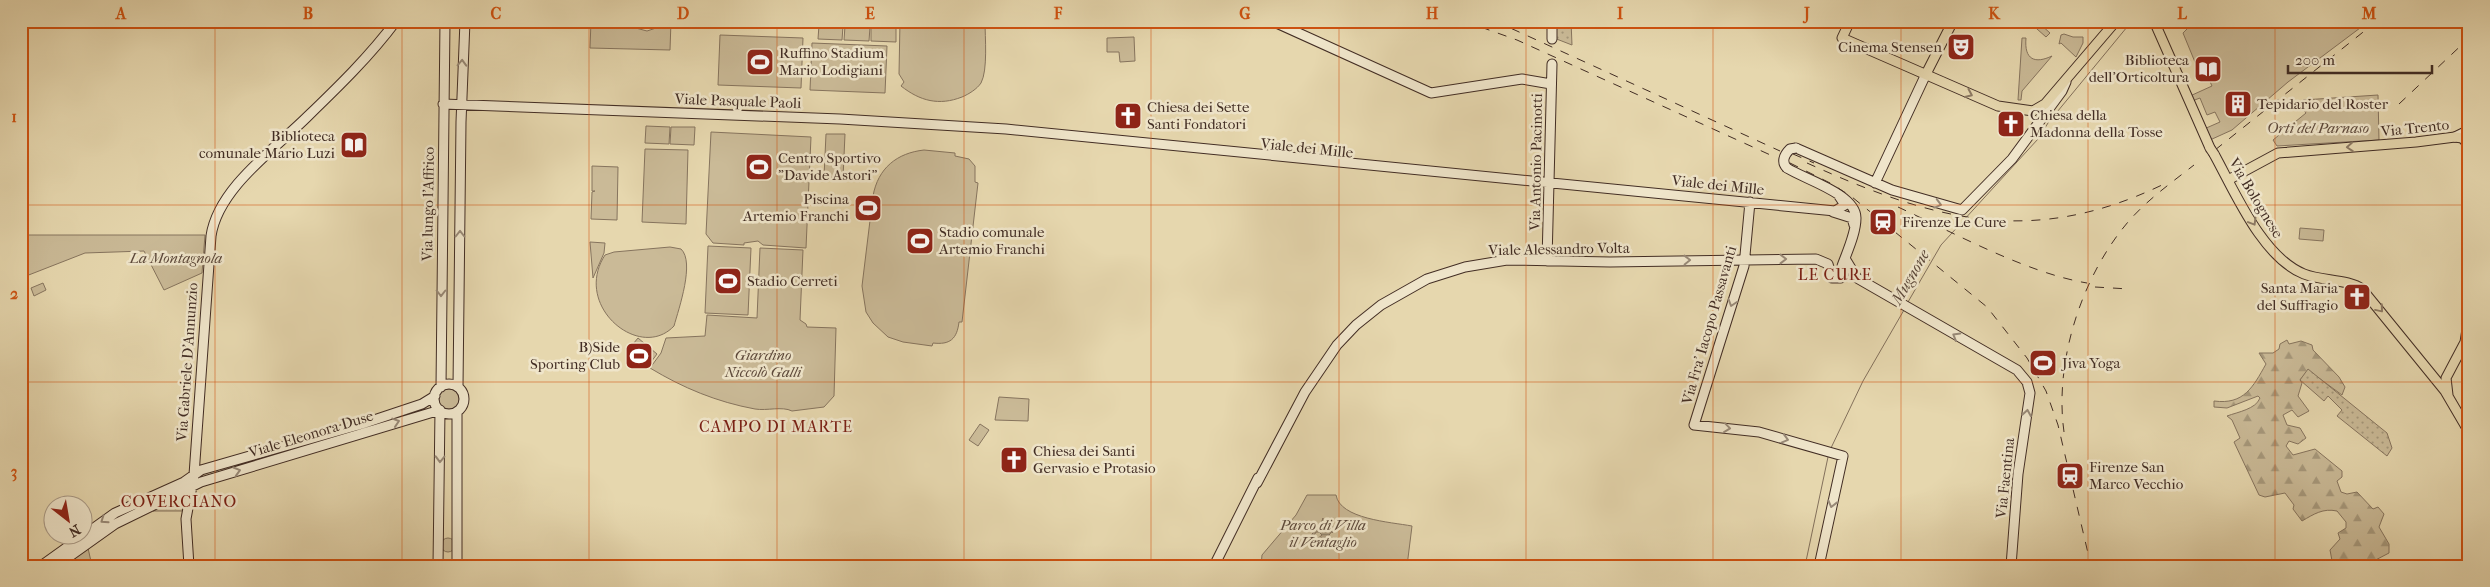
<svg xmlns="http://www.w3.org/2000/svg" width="2490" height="587" viewBox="0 0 2490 587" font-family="'IM FELL French Canon',serif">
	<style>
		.green { fill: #caba97; stroke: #86745e }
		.forest { fill: url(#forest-firs); stroke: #86745e }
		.garden { fill: url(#garden-dots); stroke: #86745e }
		.water { fill: url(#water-rules); stroke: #83705b }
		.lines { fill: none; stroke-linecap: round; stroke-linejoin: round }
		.stream { stroke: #83705b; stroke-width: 1 }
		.secondary-casing { stroke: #422d24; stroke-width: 11 }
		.primary-casing { stroke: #422d24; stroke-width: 11 }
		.secondary { stroke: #efe5ca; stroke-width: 9 }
		.primary { stroke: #e6d7ae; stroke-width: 9 }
		.rail { stroke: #422d24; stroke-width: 1; stroke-dasharray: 9 9; stroke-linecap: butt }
		.secondary-bridge-casing { stroke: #422d24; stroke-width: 11; stroke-linecap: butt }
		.primary-bridge-casing { stroke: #422d24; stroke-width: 11; stroke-linecap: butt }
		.secondary-bridge { stroke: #efe5ca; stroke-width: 9 }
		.primary-bridge { stroke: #e6d7ae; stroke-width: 9 }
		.oneway { stroke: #988977 }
		.oneway2 { stroke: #8c7962 }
		.grid { fill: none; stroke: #cf5210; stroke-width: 1; stroke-opacity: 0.55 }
		.labels { text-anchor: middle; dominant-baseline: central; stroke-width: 5; stroke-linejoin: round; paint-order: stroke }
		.poi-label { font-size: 15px; fill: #422d24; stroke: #efe5ca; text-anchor: start }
		.street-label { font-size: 15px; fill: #422d24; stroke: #efe5ca }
		.park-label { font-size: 15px; font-style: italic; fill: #5d493b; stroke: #efe5ca }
		.neighbourhood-label { font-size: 16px; letter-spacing: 1px; fill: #7a1f14; stroke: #efe5ca }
		.water-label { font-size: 16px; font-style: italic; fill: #5d493b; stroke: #efe5ca }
		.neatline { fill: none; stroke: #cf5210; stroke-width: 2 }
		.grid-label { font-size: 16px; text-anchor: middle; font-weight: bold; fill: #cf5210 }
	</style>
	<defs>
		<pattern id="forest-firs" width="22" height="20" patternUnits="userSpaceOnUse" patternTransform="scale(1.25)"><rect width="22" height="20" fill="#caba97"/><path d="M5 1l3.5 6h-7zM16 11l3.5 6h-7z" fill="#a6987b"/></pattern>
		<pattern id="garden-dots" width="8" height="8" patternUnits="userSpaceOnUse" patternTransform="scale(1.25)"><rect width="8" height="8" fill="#caba97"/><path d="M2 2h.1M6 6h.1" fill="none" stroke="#a6987b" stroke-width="1.8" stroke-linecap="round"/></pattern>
		<pattern id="water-rules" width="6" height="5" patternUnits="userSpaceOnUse" patternTransform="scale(1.25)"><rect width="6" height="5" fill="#ae9d7f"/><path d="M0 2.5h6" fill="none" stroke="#8f8068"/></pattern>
	</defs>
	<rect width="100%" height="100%" fill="#e6d7ae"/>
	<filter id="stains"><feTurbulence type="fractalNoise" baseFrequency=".004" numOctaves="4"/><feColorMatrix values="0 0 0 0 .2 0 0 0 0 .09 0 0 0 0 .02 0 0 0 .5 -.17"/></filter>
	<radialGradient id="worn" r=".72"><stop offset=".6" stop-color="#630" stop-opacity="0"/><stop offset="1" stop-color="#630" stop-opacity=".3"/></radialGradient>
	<path class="green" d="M591,21H630L632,27L647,31L659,27L661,21H671L670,50L590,48Z
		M900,21H985C985,37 988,70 981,83C977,89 969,94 962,97C939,106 920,101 901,86L904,82L899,74Z
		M2028,21H2040L2039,23L2050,33L2046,37Z
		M2195,21H2330L2360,28L2288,82L2232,130L2210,140L2204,129L2220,122L2215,112L2207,115L2200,98L2192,101L2190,96L2212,86L2207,75L2213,73L2208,62L2197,67L2183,33Z
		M819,25L843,26L842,40L818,39Z
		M845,26L870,27L869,41L844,40Z
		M871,27L896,28V42L871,41Z
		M2064,34L2073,37H2083V43L2076,57L2061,43L2059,44L2061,35Z
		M720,35L803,38L801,88L718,85Z
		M1134,37L1135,61L1120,62L1119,52H1107V38Z
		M2022,38H2026C2024,60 2035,64 2052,56L2022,91L2021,100H2018Z
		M812,43L887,46L885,93L810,90Z
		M2378,95L2379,140L2277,146L2273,140L2306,113L2299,104L2303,100Z
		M646,126L670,127L669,144L645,143Z
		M671,127H695L694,145L670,144Z
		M711,132L811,137L806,248L763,245L758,241L744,243V245L713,243L706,234Z
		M826,134H845L843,178L824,177Z
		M645,149L688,150L686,224L642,222Z
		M924,150L955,153V156L969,159L975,166V182L978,183L962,322H959C957,339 950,345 933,343L932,346L903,342L888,337L873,323L866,312L862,286L873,196C878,168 897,153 924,150Z
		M592,166L618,167L617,220L591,219L592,192L595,191H592Z
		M2300,228L2324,230L2323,241L2299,239Z
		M21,235H205L202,273L164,290L144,251L85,253L21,278Z
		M590,242L605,243L604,253L593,278Z
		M708,246L751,248L748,315L705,313Z
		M670,247L681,249C695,262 679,308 674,326C640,362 572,306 605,255L614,252Z
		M760,248L803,250L800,320L806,324L807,327L836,328L834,396L824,407L792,411C782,406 767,411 755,409C717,402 683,388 650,368L661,353L666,338L705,336L707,315L757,318Z
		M43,283L46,290L34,296L31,288Z
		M638,338L657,354L648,366L628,350Z
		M439 399a10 10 0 1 1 20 0a10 10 0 1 1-20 0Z
		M999,397L1029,399L1028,421L995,420Z
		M980,424L989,430L978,446L969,440Z
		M1307,495H1336C1340,519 1390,522 1412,526L1407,566H1261L1262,555L1296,515Z
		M184,497V511H153Z
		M441 545a7 7 0 1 1 14 0a7 7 0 1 1-14 0Z
		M88,548L92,566H64Z"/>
	<path class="forest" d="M2287,340L2289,344L2301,341L2312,345L2313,350L2339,377L2345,387L2342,395L2308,370L2300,380L2302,383L2298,396L2309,411L2298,417L2292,410L2283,415L2287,425L2300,428L2306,438L2298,444L2289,441L2286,446L2293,455L2315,449L2342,471V477L2337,481L2341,492L2347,494L2357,492L2373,509L2378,507L2384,514L2379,527L2389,544V553L2364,566H2333L2330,550L2340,539L2338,533L2346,528V522L2337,511C2323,508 2314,514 2302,521L2293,509L2294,505L2285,493L2265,497L2259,495L2234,442L2240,438L2232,420L2227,416C2238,412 2256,409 2260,398L2258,396L2227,408L2214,407V401C2244,405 2253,387 2266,364L2259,353H2273L2279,349L2280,344Z"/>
	<path class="garden" d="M1554,21H1571L1572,45L1554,38Z
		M2308,369L2387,433L2392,448L2387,456L2337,416L2342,410L2328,396L2324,401L2300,380Z"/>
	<path class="water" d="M1323,518V522H1331L1334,530L1332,533V531L1327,538H1321L1318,541L1316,540L1322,535L1319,532H1316L1312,539L1311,536L1314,531L1319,529Z"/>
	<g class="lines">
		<path class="stream" d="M1908,302L1941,245L2038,139L2048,123L2132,21
			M1831,448L1863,381L1904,310
			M1805,566L1828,457"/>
		<defs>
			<path id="secondary" d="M1272,21L1431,93L1522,79L1551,84
				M1552,21V39
				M443,104L840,119L1006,129L1835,211L1845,205L1839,196
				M2455,137L2469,130
				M1796,148L1892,190L1962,210L2012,159L2062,91L2066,82
				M1875,183L1926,74
				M1750,202L1744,266L1694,425L1759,432L1843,456L1819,566
				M1833,212L1852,218L1854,225
				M1846,260L1857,278L2017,370L2027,382L2030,393L2018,474L2011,566
				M1547,261L1552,64
				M434 399a15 15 0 1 1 30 0a15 15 0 1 1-30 0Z
				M441,387L445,21
				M458,387L461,122L465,21
				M1257,483L1305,392L1337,345L1356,325L1381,305L1427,279L1465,267L1507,260L1610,262L1816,259L1828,264L1832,278H1841L1844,273L1842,266C1847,252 1856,233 1856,218C1856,194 1804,179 1787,168
				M41,566L115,513L184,482L201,470L362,424L422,404L435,396
				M56,566L115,524L201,482L440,410
				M189,566L186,519L194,475L211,236C218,188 275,149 308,116C338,87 370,56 396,21
				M438,566L440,410
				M457,566V412
				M1214,566L1258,478"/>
			<path id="primary" d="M1850,21L1842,38L1998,106L2033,111L2045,104L2116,21
				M2154,21L2210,148
				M1926,74L1953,21
				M2214,154C2235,192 2262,257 2304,274C2321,281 2349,279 2362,289L2445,391L2469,432
				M2228,180L2278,153L2416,142L2455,137L2462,138L2469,145
				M2448,395L2446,378L2465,342L2469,316"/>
		</defs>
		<use href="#secondary" class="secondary-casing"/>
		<use href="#primary" class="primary-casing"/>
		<use href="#secondary" class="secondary"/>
		<use href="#primary" class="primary"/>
		<path class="rail" d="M1464,21L1517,40L1777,158
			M1495,21L1780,151
			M2399,104L2469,38
			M2215,150L2377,21
			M1793,154L1814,163
			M1790,163L1832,184L1852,197L1987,307L2027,358L2046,391L2058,425L2091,566
			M1807,163C1933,220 2030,248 2162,185
			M1898,207C1954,233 2027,273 2087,283
			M2095,287L2129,289
			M2064,432C2054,361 2082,276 2128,222C2147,200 2171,183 2194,165"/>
		<defs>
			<path id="secondary-bridge" d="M1787,168C1781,162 1784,155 1790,149L1796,148"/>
			<path id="primary-bridge" d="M2210,148L2214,154"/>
		</defs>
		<use href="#secondary-bridge" class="secondary-bridge-casing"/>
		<use href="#primary-bridge" class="primary-bridge-casing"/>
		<use href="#secondary-bridge" class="secondary-bridge"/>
		<use href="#primary-bridge" class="primary-bridge"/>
	</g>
	<defs><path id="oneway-chevron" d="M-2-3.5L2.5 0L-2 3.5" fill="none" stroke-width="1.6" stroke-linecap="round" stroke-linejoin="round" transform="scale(1.25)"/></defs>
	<g class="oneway">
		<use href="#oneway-chevron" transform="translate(462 63) rotate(-88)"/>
		<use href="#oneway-chevron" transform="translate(1938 204) rotate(15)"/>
		<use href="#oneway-chevron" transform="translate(460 234) rotate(-90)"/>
		<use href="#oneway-chevron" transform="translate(1783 259)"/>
		<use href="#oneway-chevron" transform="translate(1687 260) rotate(-1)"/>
		<use href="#oneway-chevron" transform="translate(441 293) rotate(90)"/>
		<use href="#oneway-chevron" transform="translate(1732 303) rotate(108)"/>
		<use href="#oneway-chevron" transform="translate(1956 336) rotate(-150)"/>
		<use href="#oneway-chevron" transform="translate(2027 413) rotate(-81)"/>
		<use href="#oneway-chevron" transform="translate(396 422) rotate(-18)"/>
		<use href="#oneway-chevron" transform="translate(1727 428) rotate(7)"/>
		<use href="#oneway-chevron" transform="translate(1785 439) rotate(15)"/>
		<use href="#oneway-chevron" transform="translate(440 459) rotate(91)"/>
		<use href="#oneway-chevron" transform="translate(237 471) rotate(-17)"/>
		<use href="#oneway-chevron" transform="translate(1832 504) rotate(104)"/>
		<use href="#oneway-chevron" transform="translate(104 520) rotate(145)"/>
	</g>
	<g class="oneway2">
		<use href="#oneway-chevron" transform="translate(1969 94) rotate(24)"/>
		<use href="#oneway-chevron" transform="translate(2350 147) rotate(176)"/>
		<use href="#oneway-chevron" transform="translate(2253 222) rotate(59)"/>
		<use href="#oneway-chevron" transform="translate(2380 309) rotate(50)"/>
	</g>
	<path class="grid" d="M215,21V566M402,21V566M589,21V566M777,21V566M964,21V566M1151,21V566M1339,21V566M1526,21V566M1713,21V566M1901,21V566M2088,21V566M2275,21V566M21,205H2469M21,382H2469"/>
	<defs>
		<symbol id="theatre-square" viewBox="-11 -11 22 22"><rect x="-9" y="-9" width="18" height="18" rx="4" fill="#8f2418" stroke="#efe5ca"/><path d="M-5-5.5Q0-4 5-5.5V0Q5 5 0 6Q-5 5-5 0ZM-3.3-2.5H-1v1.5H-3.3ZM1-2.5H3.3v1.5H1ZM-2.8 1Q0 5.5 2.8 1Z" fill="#fff"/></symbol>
		<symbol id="stadium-square" viewBox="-11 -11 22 22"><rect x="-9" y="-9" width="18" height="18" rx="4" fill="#8f2418" stroke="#efe5ca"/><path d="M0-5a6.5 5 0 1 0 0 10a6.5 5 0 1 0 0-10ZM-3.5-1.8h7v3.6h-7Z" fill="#fff"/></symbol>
		<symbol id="library-square" viewBox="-11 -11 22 22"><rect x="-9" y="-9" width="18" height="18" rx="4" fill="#8f2418" stroke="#efe5ca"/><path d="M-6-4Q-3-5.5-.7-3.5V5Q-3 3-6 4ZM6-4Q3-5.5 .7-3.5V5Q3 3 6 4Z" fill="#fff"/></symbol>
		<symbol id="building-square" viewBox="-11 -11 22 22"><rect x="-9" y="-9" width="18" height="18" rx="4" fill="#8f2418" stroke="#efe5ca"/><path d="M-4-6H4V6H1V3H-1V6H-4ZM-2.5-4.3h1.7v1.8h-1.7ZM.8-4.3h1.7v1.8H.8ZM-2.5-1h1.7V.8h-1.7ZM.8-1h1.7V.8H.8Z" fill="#fff"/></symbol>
		<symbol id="church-square" viewBox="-11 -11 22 22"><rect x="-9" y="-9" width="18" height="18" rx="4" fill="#8f2418" stroke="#efe5ca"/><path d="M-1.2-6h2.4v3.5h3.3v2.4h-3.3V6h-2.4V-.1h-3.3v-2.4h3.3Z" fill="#fff"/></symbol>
		<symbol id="station-square" viewBox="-11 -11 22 22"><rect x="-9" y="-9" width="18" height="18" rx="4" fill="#8f2418" stroke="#efe5ca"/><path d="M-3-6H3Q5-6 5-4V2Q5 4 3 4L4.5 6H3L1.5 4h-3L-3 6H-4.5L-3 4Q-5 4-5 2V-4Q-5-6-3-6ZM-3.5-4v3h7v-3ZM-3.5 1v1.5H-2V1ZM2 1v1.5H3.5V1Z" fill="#fff"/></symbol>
	</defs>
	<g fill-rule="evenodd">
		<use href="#theatre-square" x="1945" y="31" width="32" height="32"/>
		<use href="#stadium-square" x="744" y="46" width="32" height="32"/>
		<use href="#library-square" x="2192" y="53" width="32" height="32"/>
		<use href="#building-square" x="2222" y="88" width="32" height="32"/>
		<use href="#church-square" x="1112" y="100" width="32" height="32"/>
		<use href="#church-square" x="1995" y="108" width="32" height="32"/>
		<use href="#library-square" x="338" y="129" width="32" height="32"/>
		<use href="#stadium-square" x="743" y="151" width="32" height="32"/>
		<use href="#stadium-square" x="852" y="192" width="32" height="32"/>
		<use href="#station-square" x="1867" y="206" width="32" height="32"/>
		<use href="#stadium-square" x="904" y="225" width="32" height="32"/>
		<use href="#stadium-square" x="712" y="265" width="32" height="32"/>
		<use href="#church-square" x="2341" y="281" width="32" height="32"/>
		<use href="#stadium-square" x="623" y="340" width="32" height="32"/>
		<use href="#stadium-square" x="2027" y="347" width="32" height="32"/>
		<use href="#church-square" x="998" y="444" width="32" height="32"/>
		<use href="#station-square" x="2054" y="460" width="32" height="32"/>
	</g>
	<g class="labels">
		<g class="poi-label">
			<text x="1942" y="47" text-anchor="end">Cinema Stensen</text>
			<text x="779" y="53">Ruffino Stadium<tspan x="779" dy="17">Mario Lodigiani</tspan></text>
			<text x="2189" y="60" text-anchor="end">Biblioteca<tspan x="2189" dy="17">dell'Orticoltura</tspan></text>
			<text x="2257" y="104">Tepidario del Roster</text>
			<text x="1147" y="107">Chiesa dei Sette<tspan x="1147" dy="17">Santi Fondatori</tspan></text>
			<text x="2030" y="115">Chiesa della<tspan x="2030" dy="17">Madonna della Tosse</tspan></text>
			<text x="335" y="136" text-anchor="end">Biblioteca<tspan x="335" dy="17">comunale Mario Luzi</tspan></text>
			<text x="778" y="158">Centro Sportivo<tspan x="778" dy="17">"Davide Astori"</tspan></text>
			<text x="849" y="199" text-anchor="end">Piscina<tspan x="849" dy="17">Artemio Franchi</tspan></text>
			<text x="1902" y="222">Firenze Le Cure</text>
			<text x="939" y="232">Stadio comunale<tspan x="939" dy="17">Artemio Franchi</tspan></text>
			<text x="747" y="281">Stadio Cerreti</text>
			<text x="2338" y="288" text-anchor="end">Santa Maria<tspan x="2338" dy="17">del Suffragio</tspan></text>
			<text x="620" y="347" text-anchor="end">B)Side<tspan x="620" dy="17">Sporting Club</tspan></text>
			<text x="2062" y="363">Jiva Yoga</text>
			<text x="1033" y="451">Chiesa dei Santi<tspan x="1033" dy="17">Gervasio e Protasio</tspan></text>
			<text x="2089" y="467">Firenze San<tspan x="2089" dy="17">Marco Vecchio</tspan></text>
		</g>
		<g class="street-label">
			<text transform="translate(738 101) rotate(2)">Viale Pasquale Paoli</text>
			<text transform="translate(2415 128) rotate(-6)">Via Trento</text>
			<text transform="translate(1307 148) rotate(6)">Viale dei Mille</text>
			<text transform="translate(1536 162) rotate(-89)">Via Antonio Pacinotti</text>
			<text transform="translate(1718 185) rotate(6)">Viale dei Mille</text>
			<text transform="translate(2256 198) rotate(59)">Via Bolognese</text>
			<text transform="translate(428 204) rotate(-89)">Via lungo l'Affrico</text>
			<text transform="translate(1559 249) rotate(-1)">Viale Alessandro Volta</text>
			<text transform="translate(1709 325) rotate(-74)">Via Fra' Iacopo Passavanti</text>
			<text transform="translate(187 362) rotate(-86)">Via Gabriele D'Annunzio</text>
			<text transform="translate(311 434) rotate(-17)">Viale Eleonora Duse</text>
			<text transform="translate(2005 478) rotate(-84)">Via Faentina</text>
		</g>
		<g class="park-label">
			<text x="2318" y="128">Orti del Parnaso</text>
			<text x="176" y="258">La Montagnola</text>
			<text x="763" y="355">Giardino<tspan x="763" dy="17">Niccolò Galli</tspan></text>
			<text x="1323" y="525">Parco di Villa<tspan x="1323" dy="17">il Ventaglio</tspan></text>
		</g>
		<g class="neighbourhood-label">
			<text x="1835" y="274">LE CURE</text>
			<text x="776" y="426">CAMPO DI MARTE</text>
			<text x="179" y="501">COVERCIANO</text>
		</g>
		<g class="water-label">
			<text transform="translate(1910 277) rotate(-60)">Mugnone</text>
		</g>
	</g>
	<rect width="2490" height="587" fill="none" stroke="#e6d7ae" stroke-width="55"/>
	<g transform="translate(68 520) rotate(149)"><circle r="24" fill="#efe5ca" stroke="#aa9b88"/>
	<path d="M0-4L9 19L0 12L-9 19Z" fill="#8f2418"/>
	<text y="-8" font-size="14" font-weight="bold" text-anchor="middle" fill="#422d24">N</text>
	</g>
	<path d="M2288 65v8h144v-8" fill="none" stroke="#422d24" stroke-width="2.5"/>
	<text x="2295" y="65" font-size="15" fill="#422d24" stroke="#efe5ca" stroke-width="4" paint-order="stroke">200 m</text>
	<rect x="28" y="28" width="2434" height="532" class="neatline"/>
	<g class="grid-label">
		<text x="121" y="19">A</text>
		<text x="308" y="19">B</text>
		<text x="496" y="19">C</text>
		<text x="683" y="19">D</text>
		<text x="870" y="19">E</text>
		<text x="1058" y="19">F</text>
		<text x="1245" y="19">G</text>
		<text x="1432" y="19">H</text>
		<text x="1620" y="19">I</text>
		<text x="1807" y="19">J</text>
		<text x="1994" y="19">K</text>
		<text x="2182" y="19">L</text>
		<text x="2369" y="19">M</text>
		<text x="14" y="122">1</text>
		<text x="14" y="299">2</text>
		<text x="14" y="477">3</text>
	</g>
	<rect width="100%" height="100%" filter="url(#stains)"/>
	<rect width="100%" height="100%" fill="url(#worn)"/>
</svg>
